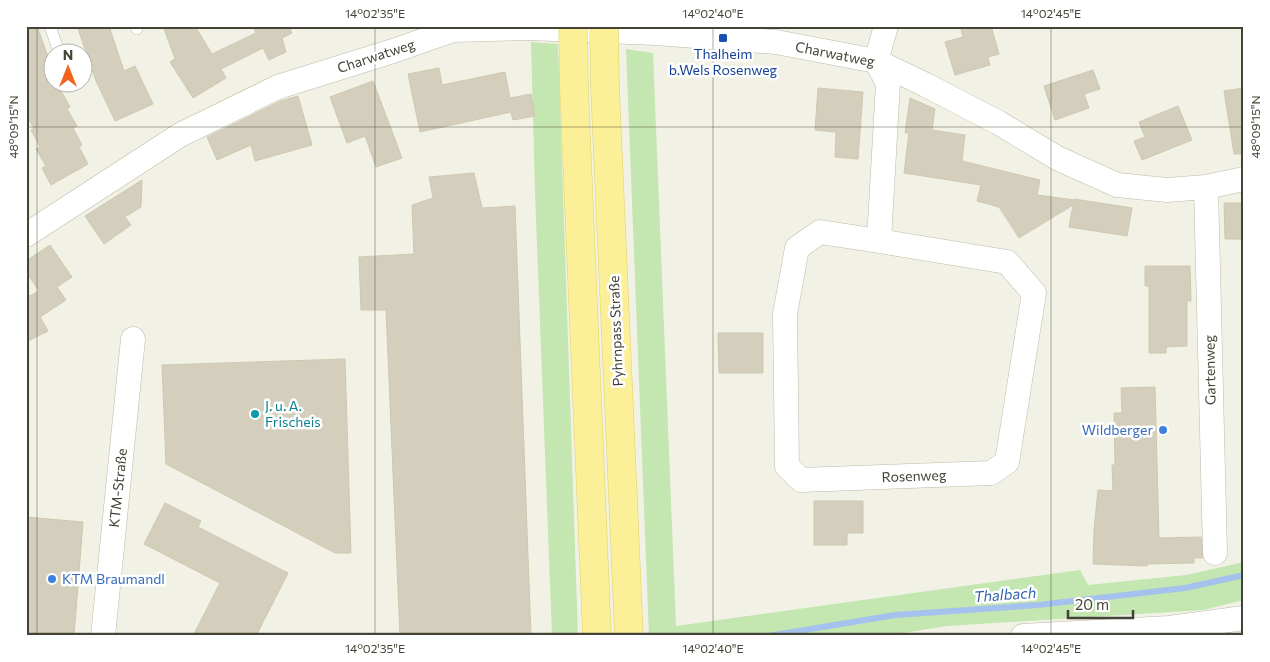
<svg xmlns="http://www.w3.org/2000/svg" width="1270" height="662" font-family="Commissioner,sans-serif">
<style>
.green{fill:#c4e6b0}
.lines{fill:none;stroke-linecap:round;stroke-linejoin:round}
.stream{stroke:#a4c2ed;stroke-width:6}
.building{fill:#d4cfbc;stroke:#cec8af}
.lane-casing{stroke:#bebaa9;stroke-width:12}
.street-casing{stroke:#bebaa9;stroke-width:25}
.primary-casing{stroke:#dfd167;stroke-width:29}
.lane{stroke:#fff;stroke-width:11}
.street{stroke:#fff;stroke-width:24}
.primary{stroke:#fbf097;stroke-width:28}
.primary-bridge-casing{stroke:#dfd167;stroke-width:29;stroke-linecap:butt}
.primary-bridge{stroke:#fbf097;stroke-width:28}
.ticks{fill:none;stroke:#454236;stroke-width:1;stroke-opacity:0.45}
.transit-dot{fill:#1a4fb4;stroke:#fff;stroke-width:2}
.culture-dot{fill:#0f9aa8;stroke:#fff;stroke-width:2}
.shop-dot{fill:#3f7fe0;stroke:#fff;stroke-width:2}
.labels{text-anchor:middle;stroke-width:5;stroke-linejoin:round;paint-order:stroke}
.transit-label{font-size:14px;fill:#164399;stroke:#fff}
.street-label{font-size:14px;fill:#454236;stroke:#fff}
.culture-label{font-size:14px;fill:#0d838f;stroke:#fff;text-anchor:start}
.shop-label{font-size:14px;fill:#366cbe;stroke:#fff;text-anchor:end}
.water-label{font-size:15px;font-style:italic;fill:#3363ad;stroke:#fff}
.neatline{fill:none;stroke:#454236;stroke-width:2}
.ticks-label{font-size:12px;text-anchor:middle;fill:#454236}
</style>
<rect width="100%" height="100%" fill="#f2f1e6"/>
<path class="green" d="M 531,42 L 558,44 L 578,636 L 552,636 L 535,192 Z
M 626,49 L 653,53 L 676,626 L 1080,570 L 1088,585 L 1186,575 L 1244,562 L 1244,600 L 1203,610 L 947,626 L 884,636 L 649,636 Z"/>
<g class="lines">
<path class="stream" d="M 768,636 L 895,615 L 1038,605 L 1185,588 L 1244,575"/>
</g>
<path class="building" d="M 26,26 L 37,26 L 50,62 L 45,64 L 52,76 L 52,82 L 56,82 L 70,107 L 67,109 L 77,126 L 73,128 L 82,145 L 79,147 L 88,164 L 51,185 L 42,168 L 46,166 L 36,149 L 40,147 L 31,130 L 34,128 L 26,116 Z
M 77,26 L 109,26 L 124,71 L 135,66 L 153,104 L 115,121 L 96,81 Z
M 163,26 L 195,26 L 212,54 L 256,33 L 253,26 L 289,26 L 292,33 L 282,38 L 286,52 L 269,60 L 263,48 L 221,69 L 226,78 L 193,98 L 170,62 L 175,59 Z
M 960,26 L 991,26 L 999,54 L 988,57 L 990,65 L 955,75 L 945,42 L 963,37 Z
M 439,68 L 442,85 L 505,72 L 510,98 L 531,94 L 535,116 L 513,120 L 511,112 L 420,132 L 408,74 Z
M 1093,70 L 1100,89 L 1084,94 L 1089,108 L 1055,120 L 1044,86 Z
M 373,81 L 402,158 L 376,167 L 365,136 L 347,143 L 330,97 Z
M 818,88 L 863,92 L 858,159 L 835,157 L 836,132 L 815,130 Z
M 1244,88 L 1244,154 L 1234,154 L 1224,91 Z
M 298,96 L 312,145 L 255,161 L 251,145 L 217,160 L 207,137 L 281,101 Z
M 910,98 L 935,109 L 932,130 L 965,135 L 962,161 L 1040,180 L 1037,195 L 1074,200 L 1074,199 L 1132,208 L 1127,236 L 1069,227 L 1073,205 L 1019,238 L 999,207 L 977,201 L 981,185 L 904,173 L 909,133 L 905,133 Z
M 1178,106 L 1192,140 L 1142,160 L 1134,141 L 1145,137 L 1139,122 Z
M 474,173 L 482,208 L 515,206 L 531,636 L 400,636 L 386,310 L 361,310 L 359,257 L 414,254 L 412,205 L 433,198 L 429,177 Z
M 142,180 L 141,207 L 125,217 L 131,225 L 104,244 L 85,216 Z
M 1224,203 L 1244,203 L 1244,239 L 1225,239 Z
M 50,245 L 72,277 L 57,287 L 66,300 L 40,317 L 48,331 L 26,342 L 26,290 L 30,296 L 39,291 L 26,272 L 26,261 Z
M 1145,266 L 1190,266 L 1191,301 L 1187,301 L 1187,346 L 1166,347 L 1166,353 L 1149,353 L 1149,286 L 1145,286 Z
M 718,333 L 763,333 L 763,373 L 719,373 Z
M 345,359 L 351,553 L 335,553 L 166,464 L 162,365 Z
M 1155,387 L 1159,538 L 1201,537 L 1203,558 L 1194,558 L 1194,563 L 1147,564 L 1147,566 L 1093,564 L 1094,529 L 1098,490 L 1113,491 L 1112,465 L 1115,465 L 1114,413 L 1122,413 L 1121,388 Z
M 814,501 L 863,501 L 863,533 L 847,533 L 847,545 L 814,545 Z
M 165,503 L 201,521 L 198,527 L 288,573 L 256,636 L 193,636 L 220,583 L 144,544 Z
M 26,517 L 83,522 L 74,636 L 26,636 Z"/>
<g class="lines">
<defs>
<path id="lane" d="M 50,26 L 59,52
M 136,26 L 137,29"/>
<path id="street" d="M 1206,187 L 1215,553
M 26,235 L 180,135 L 278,87 L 393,51 L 453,30 L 529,28 L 656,33 L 776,42 L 876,61 L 926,85 L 999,123 L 1057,158 L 1117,185 L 1167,190 L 1206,187 L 1244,179
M 879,241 L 1007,262 L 1034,293 L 1007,462 L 991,473 L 801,480 L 787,466 L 785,314 L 797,248 L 820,232 L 879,241 L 888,83 L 876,61 L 886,26
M 103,636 L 133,339
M 1023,636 L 1169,628 L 1244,618"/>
<path id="primary" d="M 574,87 L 597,636
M 605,87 L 629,636"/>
</defs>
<use href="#lane" class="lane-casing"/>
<use href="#street" class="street-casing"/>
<use href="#primary" class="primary-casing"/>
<use href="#lane" class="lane"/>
<use href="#street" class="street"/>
<use href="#primary" class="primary"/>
<defs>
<path id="primary-bridge" d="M 573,26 L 574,87
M 604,26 L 605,87"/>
</defs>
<use href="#primary-bridge" class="primary-bridge-casing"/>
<use href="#primary-bridge" class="primary-bridge"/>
</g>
<path class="ticks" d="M 37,26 L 37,636M 375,26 L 375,636M 713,26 L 713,636M 1051,26 L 1051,636M 26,127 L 1244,127M 26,633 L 1244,633"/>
<rect class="transit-dot" x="718" y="33" width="10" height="10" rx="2.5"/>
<circle class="culture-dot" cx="255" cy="414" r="5"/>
<g class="shop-dot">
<circle cx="1163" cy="430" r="5"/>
<circle cx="52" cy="579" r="5"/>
</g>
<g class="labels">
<g class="transit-label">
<text x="723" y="59">Thalheim<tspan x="723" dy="16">b.Wels Rosenweg</tspan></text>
</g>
<g class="street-label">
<text transform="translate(835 54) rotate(11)" y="5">Charwatweg</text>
<text transform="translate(376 56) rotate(-18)" y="5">Charwatweg</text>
<text transform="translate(616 331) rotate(-92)" y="5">Pyhrnpass Straße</text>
<text transform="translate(1210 370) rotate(-91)" y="5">Gartenweg</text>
<text transform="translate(914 476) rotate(-2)" y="5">Rosenweg</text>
<text transform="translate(118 488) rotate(-84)" y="5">KTM-Straße</text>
</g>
<g class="culture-label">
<text x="265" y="411">J. u. A.<tspan x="265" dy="16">Frischeis</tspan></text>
</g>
<g class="shop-label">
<text x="1153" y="435">Wildberger</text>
<text x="62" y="584" text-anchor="start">KTM Braumandl</text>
</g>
<g class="water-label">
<text transform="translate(1005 595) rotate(-4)" y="5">Thalbach</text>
</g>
</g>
<rect width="1270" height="662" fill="none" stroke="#ffffff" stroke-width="55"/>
<g transform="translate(68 68)"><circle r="24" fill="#ffffff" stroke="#b5b3af"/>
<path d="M0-4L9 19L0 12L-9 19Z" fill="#f2641d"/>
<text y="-8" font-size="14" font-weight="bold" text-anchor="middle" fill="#454236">N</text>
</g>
<path d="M1068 610v8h65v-8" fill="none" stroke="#454236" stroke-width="2.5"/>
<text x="1075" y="610" font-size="15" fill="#454236" stroke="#ffffff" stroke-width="4" paint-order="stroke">20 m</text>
<rect x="28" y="28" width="1214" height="606" class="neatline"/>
<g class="ticks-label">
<text x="375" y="18">14°02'35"E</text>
<text x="713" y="18">14°02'40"E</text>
<text x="1051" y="18">14°02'45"E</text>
<text transform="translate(14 127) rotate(-90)" y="4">48°09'15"N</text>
<text transform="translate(1256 127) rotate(-90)" y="4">48°09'15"N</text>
<text x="375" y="653">14°02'35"E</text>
<text x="713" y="653">14°02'40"E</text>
<text x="1051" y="653">14°02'45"E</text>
</g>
</svg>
